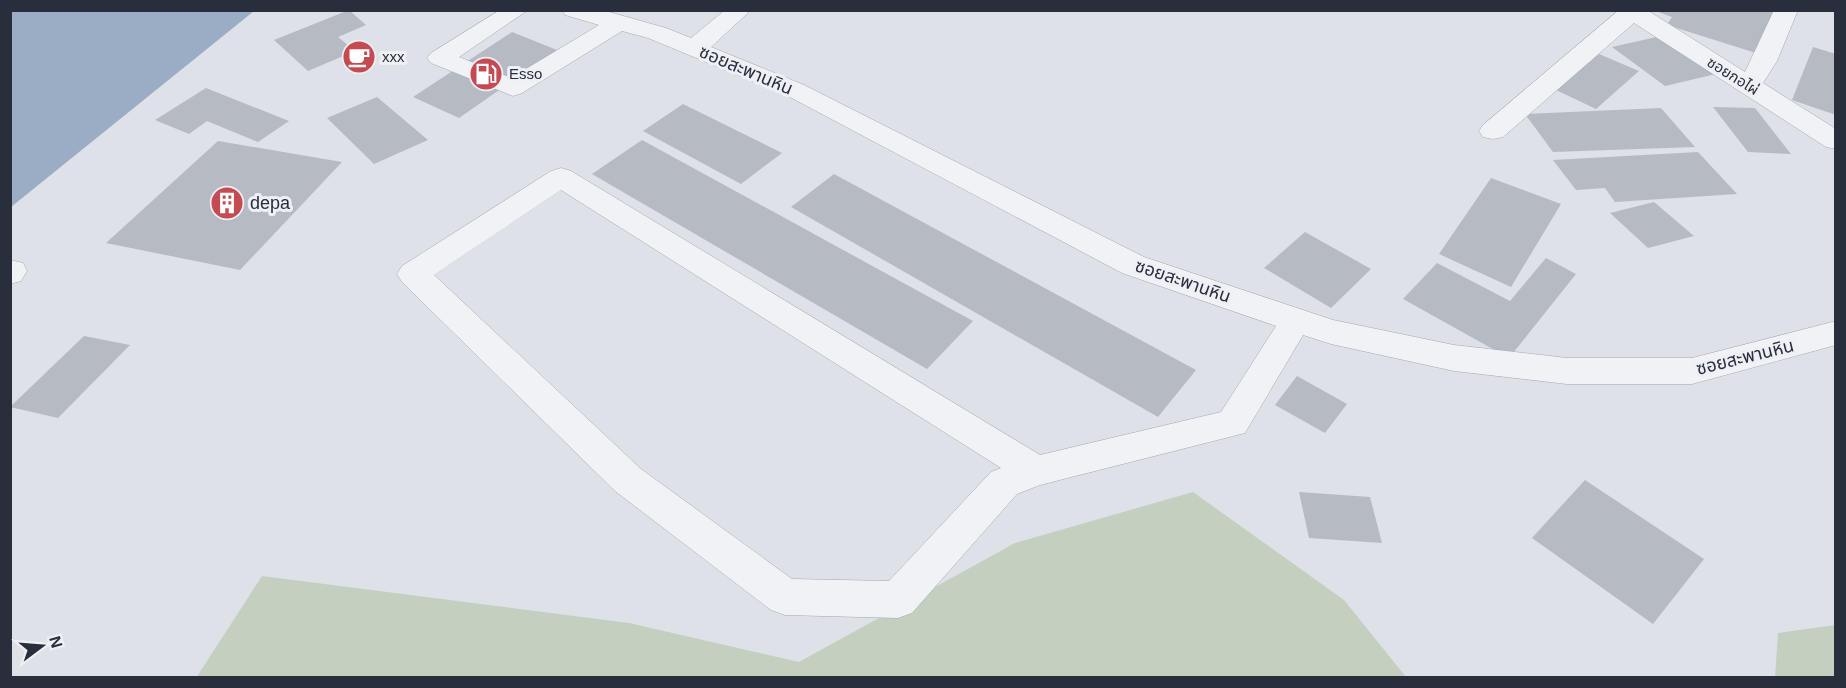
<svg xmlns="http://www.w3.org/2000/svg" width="1846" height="688" font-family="Helvetica,'Noto Sans Thai',sans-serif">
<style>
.green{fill:#c3d0c0}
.water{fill:#9bacc5}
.building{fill:#b6bac3}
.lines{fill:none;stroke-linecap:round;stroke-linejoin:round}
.minor-casing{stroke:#a4a8b1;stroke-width:1}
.minor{fill:#f1f2f6;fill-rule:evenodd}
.labels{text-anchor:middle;stroke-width:6;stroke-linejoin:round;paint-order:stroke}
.far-poi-label{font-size:15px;fill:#292e3d;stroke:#eef0f5;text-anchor:start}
.far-street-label{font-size:15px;fill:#292e3d;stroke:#eef0f5}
.street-label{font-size:18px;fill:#292e3d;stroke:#eef0f5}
.poi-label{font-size:18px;fill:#292e3d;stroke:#eef0f5;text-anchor:start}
</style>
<rect width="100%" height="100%" fill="#dee1e7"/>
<path class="green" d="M 1193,492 L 1344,600 L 1406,677 L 196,678 L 262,576 L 629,623 L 799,662 L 1015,543 Z
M 1835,625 L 1835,677 L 1775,677 L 1778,633 Z"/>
<path class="water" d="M 11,10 L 254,10 L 254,11 L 11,207 Z"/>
<path class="building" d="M 349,10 L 366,25 L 338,37 L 355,51 L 308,71 L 274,40 Z
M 1653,10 L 1775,10 L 1756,53 L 1667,25 L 1672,17 Z
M 512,32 L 557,50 L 459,118 L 413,97 Z
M 1661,36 L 1716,74 L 1665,86 L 1612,47 Z
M 1813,47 L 1836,54 L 1836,115 L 1792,100 Z
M 1599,54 L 1639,71 L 1596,109 L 1556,90 Z
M 206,88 L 289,121 L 258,142 L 207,121 L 189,134 L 155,120 Z
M 377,97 L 428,140 L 374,164 L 327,118 Z
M 683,104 L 782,153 L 741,184 L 643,131 Z
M 1713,107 L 1755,108 L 1791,154 L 1748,152 Z
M 1661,108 L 1695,147 L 1553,152 L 1525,114 Z
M 642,140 L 973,321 L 927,369 L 592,174 Z
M 218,141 L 342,162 L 240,270 L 106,243 Z
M 1698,152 L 1737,194 L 1615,202 L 1605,188 L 1576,190 L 1553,160 Z
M 834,174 L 1196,370 L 1158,417 L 791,207 Z
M 1491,178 L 1561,204 L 1511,287 L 1439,254 Z
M 1654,202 L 1694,236 L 1648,248 L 1610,213 Z
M 1305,232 L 1371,269 L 1331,308 L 1264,268 Z
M 1546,258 L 1576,274 L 1509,358 L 1403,299 L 1437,263 L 1510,301 Z
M 84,336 L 130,345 L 58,418 L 10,407 Z
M 1297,376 L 1347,404 L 1325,433 L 1275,405 Z
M 1585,480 L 1704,559 L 1653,624 L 1532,538 Z
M 1299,492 L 1370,497 L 1382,543 L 1309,538 Z"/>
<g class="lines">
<defs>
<path id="minor" d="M 500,10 L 528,10 L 459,57 L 511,78 L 599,25 L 565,15 L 562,10 L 602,10 L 666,28 L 691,38 L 725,10 L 751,10 L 711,47 L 804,85 L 1144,257 L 1333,320 L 1454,345 L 1567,358 L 1692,358 L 1836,321 L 1836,345 L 1692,384 L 1567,384 L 1454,371 L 1331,344 L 1303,335 L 1245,433 L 1040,485 L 1017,494 L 912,613 L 898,618 L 785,615 L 771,610 L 615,491 L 402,282 L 397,274 L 402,266 L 551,171 L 561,168 L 571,171 L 1040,455 L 1221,412 L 1276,326 L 1122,273 L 786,95 L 648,38 L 622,31 L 522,93 L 513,96 L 431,63 L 427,58 L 431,53 ZM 561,190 L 1001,468 L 991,472 L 889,581 L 792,579 L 641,469 L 434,275 Z
M 1619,10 L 1647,10 L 1745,72 L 1774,10 L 1798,10 L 1777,61 L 1763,83 L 1836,129 L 1836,149 L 1826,147 L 1634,23 L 1503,137 L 1493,139 L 1483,137 L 1479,131 L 1483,125 Z
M 10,260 L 23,263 L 27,271 L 21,281 L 10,284 Z"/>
</defs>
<use href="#minor" class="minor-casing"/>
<use href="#minor" class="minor"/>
</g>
<defs>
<symbol id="cafe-disc" viewBox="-11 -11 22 22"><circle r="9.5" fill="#c54b52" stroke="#eef0f5"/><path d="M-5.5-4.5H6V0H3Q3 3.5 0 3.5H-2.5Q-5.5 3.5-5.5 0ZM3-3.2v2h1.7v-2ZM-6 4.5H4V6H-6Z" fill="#fff"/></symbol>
<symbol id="fuel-disc" viewBox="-11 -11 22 22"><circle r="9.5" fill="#c54b52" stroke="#eef0f5"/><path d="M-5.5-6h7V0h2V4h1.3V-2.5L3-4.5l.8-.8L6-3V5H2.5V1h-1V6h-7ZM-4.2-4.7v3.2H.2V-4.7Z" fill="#fff"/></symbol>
<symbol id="building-disc" viewBox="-11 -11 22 22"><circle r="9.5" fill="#c54b52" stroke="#eef0f5"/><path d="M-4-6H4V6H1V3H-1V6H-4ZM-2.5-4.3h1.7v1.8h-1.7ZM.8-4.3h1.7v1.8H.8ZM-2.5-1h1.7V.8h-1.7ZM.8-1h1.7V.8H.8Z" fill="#fff"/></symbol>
</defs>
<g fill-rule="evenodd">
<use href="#cafe-disc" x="340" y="38" width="38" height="38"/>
<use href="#fuel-disc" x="467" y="55" width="38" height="38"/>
<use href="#building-disc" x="208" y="184" width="38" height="38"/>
</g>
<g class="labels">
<g class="far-poi-label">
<text x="382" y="62">xxx</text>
<text x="509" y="79">Esso</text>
</g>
<g class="far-street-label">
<text transform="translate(1733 76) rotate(32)" y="5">ซอยกอไผ่</text>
</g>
<g class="street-label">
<text transform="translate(746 70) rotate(23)" y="6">ซอยสะพานหิน</text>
<text transform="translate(1183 281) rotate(19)" y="6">ซอยสะพานหิน</text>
<text transform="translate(1745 357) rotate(-14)" y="6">ซอยสะพานหิน</text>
</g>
<g class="poi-label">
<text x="250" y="209">depa</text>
</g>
</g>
<rect width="1846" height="688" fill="none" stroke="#292e3d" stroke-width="24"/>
<g transform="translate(42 646) rotate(74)" stroke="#eef0f5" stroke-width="4.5" paint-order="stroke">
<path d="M0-4.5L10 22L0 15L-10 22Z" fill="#292e3d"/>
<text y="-9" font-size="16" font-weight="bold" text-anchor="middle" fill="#292e3d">N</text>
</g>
</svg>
